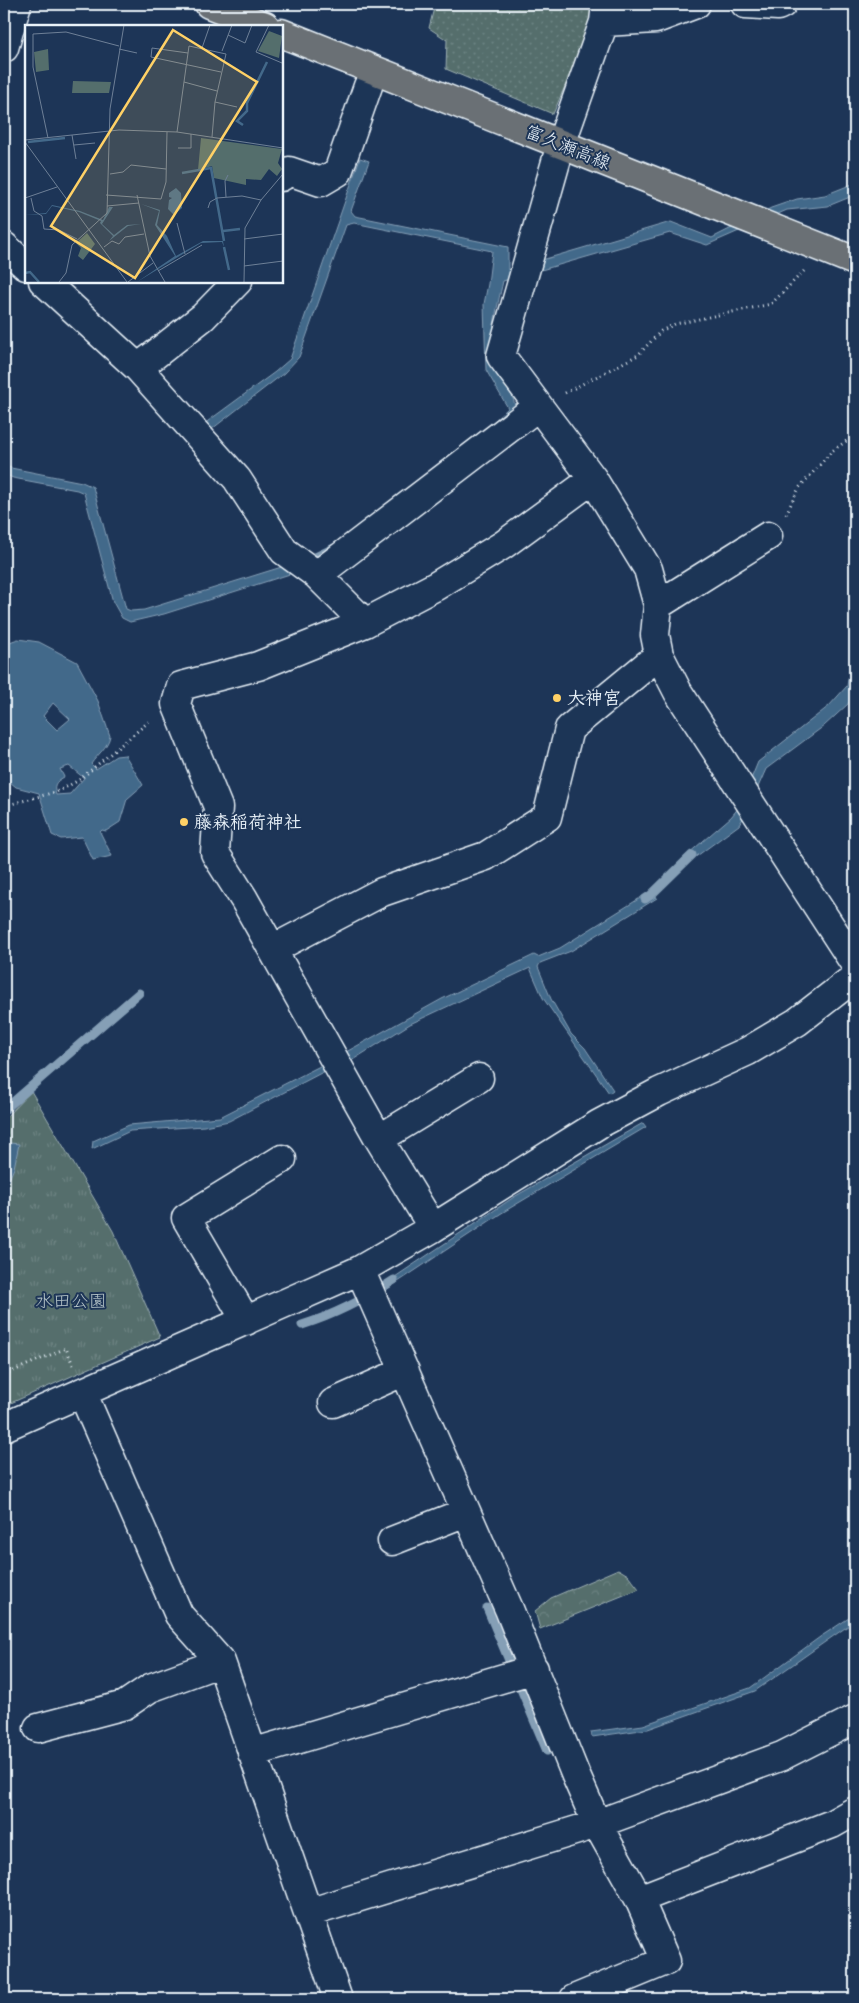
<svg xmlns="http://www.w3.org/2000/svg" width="859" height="2003" font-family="'Shantell Sans','Klee One',sans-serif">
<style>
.grass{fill:url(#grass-dots);stroke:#9eb0b2}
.forest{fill:url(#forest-crowns);stroke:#9eb0b2}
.park{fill:url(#park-tufts);stroke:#9eb0b2}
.water{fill:#43698a;stroke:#859fb6;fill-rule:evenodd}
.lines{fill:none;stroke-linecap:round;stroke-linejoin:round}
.stream{stroke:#859fb6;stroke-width:9}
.minor-casing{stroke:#e8f1f8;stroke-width:31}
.major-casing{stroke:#e8f1f8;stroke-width:31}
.path{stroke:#e8f1f8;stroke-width:3;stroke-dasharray:1 4;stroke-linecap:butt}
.minor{stroke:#1d3557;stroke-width:28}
.major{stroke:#6a7074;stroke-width:28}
.poi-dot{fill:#ffd166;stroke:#1d3557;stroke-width:2}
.labels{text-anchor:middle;stroke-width:4;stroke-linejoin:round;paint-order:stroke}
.street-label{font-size:18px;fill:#e8f1f8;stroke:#1d3557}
.poi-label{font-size:18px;font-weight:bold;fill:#e8f1f8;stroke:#1d3557;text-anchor:start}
.park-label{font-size:18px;fill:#b4c3c7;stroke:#1d3557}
.inset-river{fill:none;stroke:#43698a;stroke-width:2.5}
.inset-road{fill:none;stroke:#6e8097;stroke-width:1}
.view{fill:#ffd166;fill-opacity:0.15;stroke:#ffd166;stroke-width:2.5}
.inset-edge{fill:none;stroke:#e8f1f8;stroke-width:2.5}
</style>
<defs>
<pattern id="grass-dots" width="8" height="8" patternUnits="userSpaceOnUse" patternTransform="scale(1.25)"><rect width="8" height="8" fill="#546e6c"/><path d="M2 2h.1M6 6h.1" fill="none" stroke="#6d8382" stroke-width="1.8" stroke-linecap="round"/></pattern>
<pattern id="forest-crowns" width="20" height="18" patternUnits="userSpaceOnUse" patternTransform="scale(1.25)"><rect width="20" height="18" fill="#546e6c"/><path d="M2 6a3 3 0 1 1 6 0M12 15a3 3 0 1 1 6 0" fill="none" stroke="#6d8382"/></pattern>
<pattern id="park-tufts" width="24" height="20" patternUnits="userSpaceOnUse" patternTransform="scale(1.25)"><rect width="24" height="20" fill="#546e6c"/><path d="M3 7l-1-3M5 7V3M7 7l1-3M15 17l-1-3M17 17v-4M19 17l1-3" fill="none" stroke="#6d8382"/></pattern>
</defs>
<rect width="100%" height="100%" fill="#1d3557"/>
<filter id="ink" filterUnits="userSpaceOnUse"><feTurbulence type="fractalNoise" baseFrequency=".02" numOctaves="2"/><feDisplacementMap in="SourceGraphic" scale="10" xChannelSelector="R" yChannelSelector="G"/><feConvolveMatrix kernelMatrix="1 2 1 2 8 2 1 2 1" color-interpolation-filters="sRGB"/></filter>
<g filter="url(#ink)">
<path class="grass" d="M 435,4 L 592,4 L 587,35 L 553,114 L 446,69 L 447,40 L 429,28 Z"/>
<path class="forest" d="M 618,1569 L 628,1575 L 639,1589 L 540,1629 L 535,1611 L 551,1598 Z"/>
<path class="park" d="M 31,1091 L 113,1231 L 160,1337 L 4,1406 L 4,1119 Z"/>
<path class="water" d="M 360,158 L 369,161 L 351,211 L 355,216 L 508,247 L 508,270 L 671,222 L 712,238 L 771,208 L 797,199 L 825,195 L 855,183 L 855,195 L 828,206 L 787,210 L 707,245 L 670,233 L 503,281 C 497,309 487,342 497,371 C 503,386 517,395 515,413 L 338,552 L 334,545 L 486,429 L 508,408 L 486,370 L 484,304 L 488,284 L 492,251 L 354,223 L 346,225 L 299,357 L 284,373 L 212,429 L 204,424 L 275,372 L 290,359 Z
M 4,465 L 11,468 L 82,482 L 93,487 L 126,609 L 131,611 L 144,610 L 288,565 L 293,573 L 164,614 L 130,622 L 122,618 L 113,602 L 84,493 L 77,490 L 13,478 L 4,474 Z
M 855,634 L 855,693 L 848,704 L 824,726 L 766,769 L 747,812 L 739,825 L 686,864 L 681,860 L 731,817 L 740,806 L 758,762 L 829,706 L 847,686 Z
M 18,639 L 39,642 L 77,662 L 98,701 L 110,736 C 108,747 97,755 91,764 L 96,769 L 116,756 L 125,755 L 143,785 L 127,799 L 120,822 L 106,831 L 102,830 L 100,832 L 112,856 L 93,860 L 82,837 L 61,839 L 52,835 L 39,793 L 16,787 L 4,777 L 4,644 ZM 53,703 L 70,719 L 57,730 L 43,716 ZM 69,766 L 84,778 L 70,794 L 56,795 C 53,785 55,782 64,777 L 60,769 Z
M 653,890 L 657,898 L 571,951 L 540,963 L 538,967 L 551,999 L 571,1034 L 585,1048 L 613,1090 L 609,1093 L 543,998 L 530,968 L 410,1024 L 351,1061 L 346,1052 L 442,999 L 534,955 L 538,957 L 560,948 Z
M 322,1065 L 325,1071 L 229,1121 L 204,1126 L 130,1131 L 92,1149 L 93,1141 L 129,1125 L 220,1117 Z
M 643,1123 L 646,1127 L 500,1214 L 386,1290 L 383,1285 L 514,1197 Z
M 10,1143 L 19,1144 L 14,1168 L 4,1191 L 4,1170 L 9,1160 Z
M 855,1614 L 855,1621 L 755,1691 L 648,1729 L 592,1737 L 591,1732 L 643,1725 L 750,1688 L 820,1637 Z"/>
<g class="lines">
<path class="stream" d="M 305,562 L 334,548
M 645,899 L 651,895 L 692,855
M 4,1110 L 139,993
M 302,1325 C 334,1315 365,1299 394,1280
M 487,1608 L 547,1751"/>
<defs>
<path id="minor" d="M 606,4 L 604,22 L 561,144 L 501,356 L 593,479 L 648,569 L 658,605 L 655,635 L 659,655 L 678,692 L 855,964
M 745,4 L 778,6 L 782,4
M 604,22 L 656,19 L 696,4
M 4,48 L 17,4
M 281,177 L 289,171 L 321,182 L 338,172 L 368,86
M 4,246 L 26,266
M 43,281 L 138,368 L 237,479 L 284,551 L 317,575 L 365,623
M 138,368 L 203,317 L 238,281
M 317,575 L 537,407
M 658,605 L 768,536
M 273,949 L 382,892 L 486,856 L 547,817 L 569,729 L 659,655
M 379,1139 L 479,1078
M 433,1228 L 379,1139 L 244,899 L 215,853 L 218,807 L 176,704 L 181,686 L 258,666 L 365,623 L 436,586 L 503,545 L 593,479
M 360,1270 L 509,1609 L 576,1776 L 597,1824 L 639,1899 L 666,1961 L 574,1999
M 246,1321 L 186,1218 L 282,1159
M 82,1392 L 179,1615 L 221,1662 L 338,1999
M 333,1403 L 405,1371
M 4,1427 L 360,1270 L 433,1228 L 599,1124 L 659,1092 L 748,1051 L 797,1022 L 855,977
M 392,1541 L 466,1512
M 38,1728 L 125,1705 L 150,1688 L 221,1662
M 252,1753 L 534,1669
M 639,1899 L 832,1824 L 855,1811
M 308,1913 L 597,1824 L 782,1756 L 855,1719"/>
<path id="major" d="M 209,4 L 265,26
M 281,33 L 855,261"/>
</defs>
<use href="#minor" class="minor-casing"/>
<use href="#major" class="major-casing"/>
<path class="path" d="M 565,393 L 638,355 L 661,331 L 675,324 L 771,304 L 804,271
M 786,514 L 799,488 L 832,451 L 855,435
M 4,806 L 59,791 L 79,780 L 152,719
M 4,1375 L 66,1348 L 73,1365"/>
<use href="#minor" class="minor"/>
<use href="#major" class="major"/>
</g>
</g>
<g class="poi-dot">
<circle cx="557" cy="698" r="5"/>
<circle cx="184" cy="822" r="5"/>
</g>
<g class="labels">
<g class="street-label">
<text transform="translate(568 147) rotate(22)" y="6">富久瀬高線</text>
</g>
<g class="poi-label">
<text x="567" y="704">大神宮</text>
<text x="194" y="828">藤森稲荷神社</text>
</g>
<g class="park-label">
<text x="71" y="1307">水田公園</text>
</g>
</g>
<g transform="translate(25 25)">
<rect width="258" height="258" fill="#1d3557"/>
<path d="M 23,24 L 24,45 L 11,47 L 9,27 ZM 48,56 L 86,57 L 84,68 L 47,68 ZM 62,208 L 70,219 L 58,235 L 53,231 L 56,223 L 51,218 Z" fill="#546e6c"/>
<path d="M 244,6 L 257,11 L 254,33 L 233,26 ZM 176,113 L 257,124 L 253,138 L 257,144 L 252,151 L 244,144 L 236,155 L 221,154 L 221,160 L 189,153 L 187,141 L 173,145 Z" fill="#546e6c"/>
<path d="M 151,163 L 156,168 L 157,183 L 149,190 L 143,184 L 144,175 L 147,173 L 144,172 L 144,168 ZM 116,179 L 135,185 L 132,200 L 142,211 L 151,231 L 178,216 L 198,216 L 199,222 L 197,217 L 176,218 L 112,257 L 150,231 L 130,200 L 134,186 ZM 27,180 L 55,186 L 78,195 L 84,182 L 88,182 L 77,199 L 89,210 L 102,200 L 116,199 L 103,201 L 84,216 L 88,211 L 75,198 L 76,196 L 54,187 L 27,181 L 21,189 L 0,190 L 21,188 Z" fill="#43698a"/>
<path class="inset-river" d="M 218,100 L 212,96 L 222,86 L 222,78 L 242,37M 3,117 L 40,113M 157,148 L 186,143 L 199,216M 198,206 L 215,204M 199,222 L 204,245M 0,248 L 5,247 L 14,257"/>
<path class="inset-road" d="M 244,0 L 231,27 L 257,38M 203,10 L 220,18 L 227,0M 177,23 L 185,0M 94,24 L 112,28M 197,26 L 207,0M 163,28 L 127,23 L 126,32 L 196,47M 159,57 L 192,66M 190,77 L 212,82M 152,107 L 164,21 L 201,29 L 190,77 L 187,112M 47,110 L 51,134M 23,113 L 8,42 L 8,9 L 41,7 L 94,21M 0,115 L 94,105 L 152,107 L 258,123M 0,117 L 102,257M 49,120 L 70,118M 153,123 L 166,123 L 166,109M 85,149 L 98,147 L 106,140 L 141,144M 81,170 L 136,174 L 141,157 L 142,107M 112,170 L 125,231 L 140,257M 201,172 L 200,156 L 203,150M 0,173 L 32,162M 6,173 L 9,186 L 17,191 L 19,204 L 34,205 L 52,214M 82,181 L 114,178M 183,183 L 185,177 L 192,173 L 217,171 L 236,175M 152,198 L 160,229M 219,214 L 258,209M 79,222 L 87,216 L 94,219 L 100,212 L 119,209M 219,241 L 258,236M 133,246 L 177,220M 34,257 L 41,248 L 47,220 L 82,188 L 85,84 L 99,0M 103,257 L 128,238M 219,257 L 220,203 L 236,175 L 258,149"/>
<path class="view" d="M 148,5 L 232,57 L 110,253 L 26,201 Z"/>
<rect width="258" height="258" class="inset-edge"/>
</g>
<rect width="859" height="2003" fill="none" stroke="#1d3557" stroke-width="20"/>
<rect x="10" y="10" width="839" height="1983" fill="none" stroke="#e8f1f8" stroke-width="2" filter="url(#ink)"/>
</svg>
